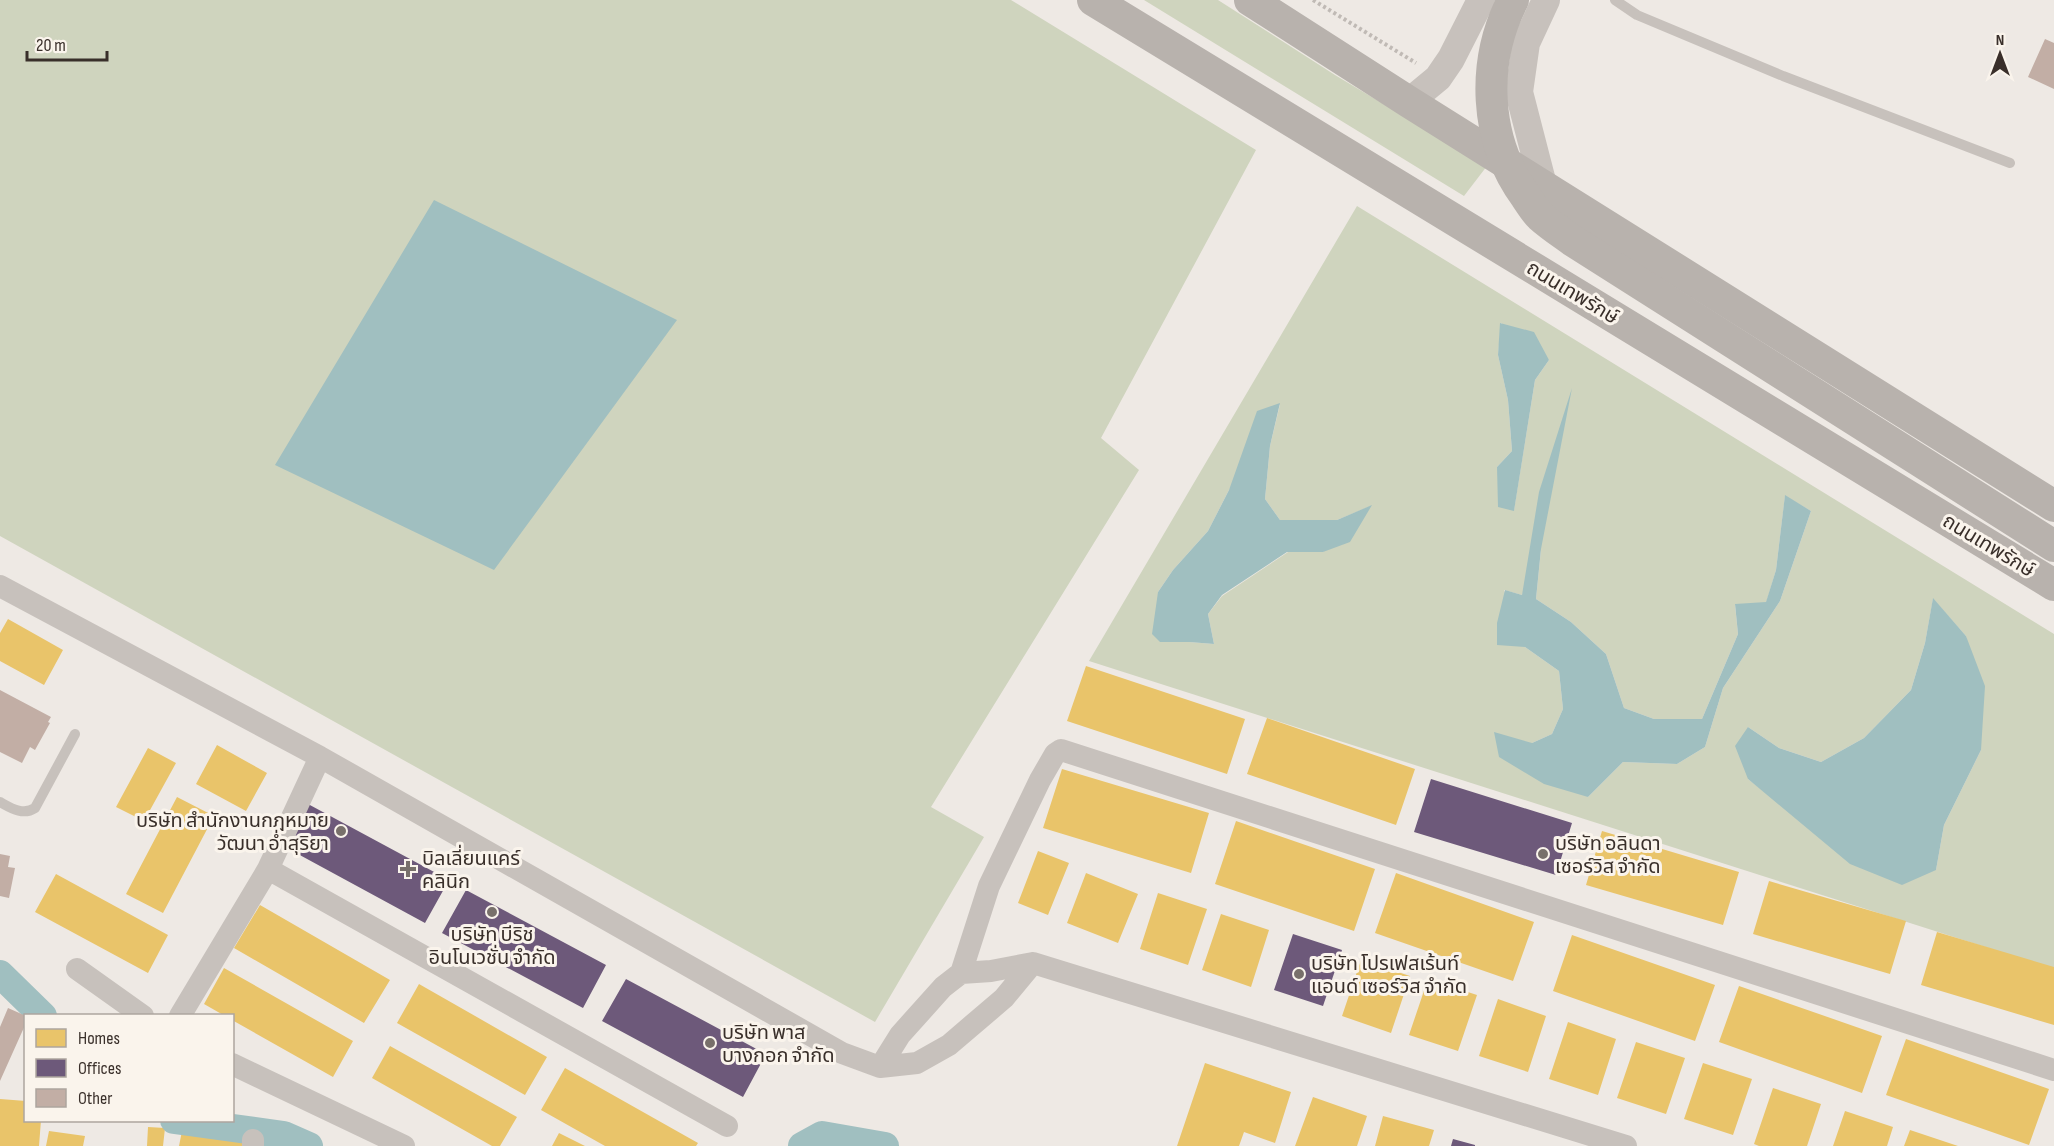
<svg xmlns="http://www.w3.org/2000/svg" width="2054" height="1146" font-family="'Sofia Sans Condensed','Noto Sans Thai',sans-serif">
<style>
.green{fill:#cfd4be;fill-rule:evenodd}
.water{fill:#a0bfc0}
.homes{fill:#e9c46a}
.offices{fill:#6d597a}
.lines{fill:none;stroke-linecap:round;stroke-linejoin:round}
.canal{stroke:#a0bfc0;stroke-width:28}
.building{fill:#c2aea5}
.path{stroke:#c0bab5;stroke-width:4;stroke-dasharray:3 3;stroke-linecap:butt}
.service{stroke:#c7c1bc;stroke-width:10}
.minor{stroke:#c7c1bc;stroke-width:22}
.tertiary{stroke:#c7c1bc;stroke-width:28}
.secondary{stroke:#b8b2ad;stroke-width:32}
.secondary-bridge{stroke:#b8b2ad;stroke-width:32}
.poi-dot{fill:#78706b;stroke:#faf4ec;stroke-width:2}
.labels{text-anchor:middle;stroke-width:6;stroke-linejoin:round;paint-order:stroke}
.street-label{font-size:20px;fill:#392f2a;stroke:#faf4ec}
.poi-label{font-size:20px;fill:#392f2a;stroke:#faf4ec;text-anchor:start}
</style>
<rect width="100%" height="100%" fill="#eee9e4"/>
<path class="green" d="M 0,0 L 1011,0 L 1256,150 L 1101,438 L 1139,470 L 931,807 L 984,837 L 875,1022 L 0,536 Z
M 1144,0 L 1218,0 L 1335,75 L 1487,166 L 1464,196 Z
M 1357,206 L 2054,634 L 2054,969 L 1089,661 ZM 1501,323 L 1549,360 L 1535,380 L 1514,510 L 1497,467 L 1512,451 L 1508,400 L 1498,355 ZM 1280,404 L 1270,446 L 1265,499 L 1280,520 L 1337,520 L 1371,506 L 1323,552 L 1288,552 L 1222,596 L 1208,614 L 1214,644 L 1189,642 L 1158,592 L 1173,570 L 1208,531 L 1229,490 ZM 1785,496 L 1811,511 L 1780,601 L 1723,688 L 1705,747 L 1677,764 L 1623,762 L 1588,797 L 1532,743 L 1552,734 L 1563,709 L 1559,671 L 1525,647 L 1504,590 L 1522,595 L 1541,549 L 1536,599 L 1571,622 L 1606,654 L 1624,708 L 1654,719 L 1702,719 L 1738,634 L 1735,605 L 1766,603 L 1776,570 ZM 1933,599 L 1966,636 L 1981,750 L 1944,825 L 1936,870 L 1789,811 L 1748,779 L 1748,727 L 1779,748 L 1821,762 L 1864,738 L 1911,690 L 1925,643 Z"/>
<path class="water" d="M 434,200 L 677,320 L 494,570 L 275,465 Z
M 1500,323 L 1534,332 L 1549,360 L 1535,380 L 1514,511 L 1498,507 L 1497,467 L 1512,451 L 1508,400 L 1498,355 Z
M 1572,388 L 1541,549 L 1536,599 L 1571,622 L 1606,654 L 1624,708 L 1654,719 L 1702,719 L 1738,634 L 1735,604 L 1766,602 L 1776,570 L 1785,495 L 1811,511 L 1780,601 L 1723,688 L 1705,747 L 1677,764 L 1623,762 L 1588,797 L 1544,784 L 1499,757 L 1494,732 L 1532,743 L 1552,734 L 1563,709 L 1559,671 L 1525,647 L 1497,645 L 1497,623 L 1505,590 L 1522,595 L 1539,492 Z
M 1280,403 L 1270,446 L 1265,499 L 1280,520 L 1337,520 L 1372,505 L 1350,542 L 1323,552 L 1287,552 L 1222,595 L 1208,614 L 1214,644 L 1189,642 L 1160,642 L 1152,634 L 1158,592 L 1173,570 L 1208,531 L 1229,490 L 1257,411 Z
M 1933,598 L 1966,636 L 1985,686 L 1981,750 L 1944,825 L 1936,870 L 1902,885 L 1850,864 L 1748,779 L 1735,746 L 1748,727 L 1779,748 L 1821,762 L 1864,738 L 1911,690 L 1925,643 Z"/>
<path class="homes" d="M 8,619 L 63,650 L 44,685 L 0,661 L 0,633 Z
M 1086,666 L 1245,719 L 1227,774 L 1067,721 Z
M 1267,718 L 1415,769 L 1396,825 L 1247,774 Z
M 217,745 L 267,773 L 246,811 L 196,784 Z
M 148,748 L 176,763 L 144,821 L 116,807 Z
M 1062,769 L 1209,813 L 1191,873 L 1043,828 Z
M 177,797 L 214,816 L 163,913 L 126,894 Z
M 1236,821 L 1375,869 L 1354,931 L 1215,884 Z
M 1602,831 L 1739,872 L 1723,925 L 1586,885 Z
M 1038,851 L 1069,863 L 1048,915 L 1018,903 Z
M 1086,873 L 1138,894 L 1118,943 L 1067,923 Z
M 1396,873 L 1534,922 L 1513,981 L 1375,933 Z
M 56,874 L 168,935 L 148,973 L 35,912 Z
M 1769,881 L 1906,921 L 1890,974 L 1753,934 Z
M 1158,893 L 1207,909 L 1188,965 L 1140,949 Z
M 260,905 L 390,980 L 364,1023 L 234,948 Z
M 1221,914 L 1269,930 L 1251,987 L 1202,970 Z
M 1937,932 L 2054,967 L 2054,1025 L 1921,985 Z
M 1572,935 L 1715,985 L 1695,1041 L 1553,991 Z
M 1361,960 L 1410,976 L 1391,1033 L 1342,1016 Z
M 224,968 L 353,1041 L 333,1077 L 232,1020 L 232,1016 L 225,1016 L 204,1004 Z
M 1428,979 L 1477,995 L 1458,1051 L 1409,1035 Z
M 419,984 L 547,1057 L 525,1095 L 397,1023 Z
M 1739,986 L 1882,1036 L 1862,1093 L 1719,1042 Z
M 1498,999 L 1546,1016 L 1528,1072 L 1479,1056 Z
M 1568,1022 L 1616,1039 L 1598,1095 L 1549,1079 Z
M 1906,1039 L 2049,1089 L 2029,1145 L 1886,1095 Z
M 1636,1042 L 1685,1058 L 1666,1114 L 1617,1098 Z
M 390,1046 L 517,1117 L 500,1146 L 492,1146 L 372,1078 Z
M 1205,1063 L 1291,1092 L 1275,1143 L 1244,1132 L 1239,1146 L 1177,1146 Z
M 1703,1063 L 1752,1079 L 1733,1135 L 1684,1119 Z
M 565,1068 L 698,1143 L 696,1146 L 605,1146 L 541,1110 Z
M 1773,1088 L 1821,1104 L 1807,1146 L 1759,1146 L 1754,1144 Z
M 1313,1097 L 1367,1116 L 1357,1146 L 1295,1146 Z
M 0,1099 L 26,1101 L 26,1120 L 41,1120 L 39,1146 L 0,1146 Z
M 1845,1111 L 1893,1127 L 1887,1146 L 1833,1146 Z
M 1383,1116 L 1434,1130 L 1429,1146 L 1375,1146 Z
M 148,1127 L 165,1128 L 163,1146 L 147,1146 Z
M 1910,1130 L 1958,1146 L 1904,1146 Z
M 49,1131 L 85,1136 L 83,1146 L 46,1146 Z
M 182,1131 L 246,1143 L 245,1146 L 179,1146 Z
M 559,1133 L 585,1146 L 552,1146 Z"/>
<path class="offices" d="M 1431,779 L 1572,823 L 1556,875 L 1414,832 Z
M 308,804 L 449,880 L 425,923 L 285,847 Z
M 466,890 L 606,965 L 583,1008 L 442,933 Z
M 1293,934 L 1342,950 L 1323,1006 L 1274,990 Z
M 626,979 L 766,1054 L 743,1097 L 602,1021 Z
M 1453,1139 L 1475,1145 L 1475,1146 L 1451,1146 Z"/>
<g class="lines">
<path class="canal" d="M 0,974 L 43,1016
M 174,1120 L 284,1135 L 309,1146
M 802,1146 L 822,1135 L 885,1146"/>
</g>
<path class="building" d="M 2045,39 L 2054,43 L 2054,89 L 2028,77 Z
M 0,690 L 51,717 L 48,722 L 50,723 L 35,750 L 30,747 L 22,763 L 0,752 Z
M 0,854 L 10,856 L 8,867 L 15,868 L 9,898 L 0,896 Z
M 8,1008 L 26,1016 L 26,1023 L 0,1081 L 0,1027 Z"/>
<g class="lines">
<path class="path" d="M 1313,0 L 1416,63"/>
<path class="service" d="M 1615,0 L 1637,15 L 1783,76 L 2010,163
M 0,802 C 11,808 23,816 35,808 L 75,734"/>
<path class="minor" d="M 0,586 L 320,757 L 842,1053 L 880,1067 L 917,1063 L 949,1045 L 1004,998 L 1033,963
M 268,869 L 727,1126
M 77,969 L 143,1016
M 961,973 L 989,886 L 1040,780 L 1055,754 L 1061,750 L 2054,1070
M 180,1016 L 268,869 L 320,757
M 232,1064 L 404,1146
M 880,1067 L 900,1035 L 943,987 L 961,973 L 991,971 L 1033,963 L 1626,1146
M 253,1146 L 253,1140"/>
<path class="tertiary" d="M 1409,102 L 1438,78 L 1451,59 L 1481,0
M 1543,185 L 1519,92 L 1526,43 L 1546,0"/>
<path class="secondary" d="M 1093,0 L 2054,585
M 1250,0 L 1409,102 L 2054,506"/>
<path class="secondary-bridge" d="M 1513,0 C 1481,62 1484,140 1526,197 C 1530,203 1535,211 1540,216 C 1550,225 1562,233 1573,241 L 2054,546"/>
</g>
<g class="poi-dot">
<circle cx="341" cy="831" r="6"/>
<circle cx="1543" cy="854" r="6"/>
<path d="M405 860h6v6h6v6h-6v6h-6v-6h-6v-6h6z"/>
<circle cx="492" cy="912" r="6"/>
<circle cx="1299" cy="974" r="6"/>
<circle cx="710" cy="1043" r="6"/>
</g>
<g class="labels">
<g class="street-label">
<text transform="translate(1573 292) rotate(31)" y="7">ถนนเทพรักษ์</text>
<text transform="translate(1989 545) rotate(31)" y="7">ถนนเทพรักษ์</text>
</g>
<g class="poi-label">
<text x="329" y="827" text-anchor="end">บริษัท สำนักงานกฎหมาย<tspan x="329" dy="23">วัฒนา อ่ำสุริยา</tspan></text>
<text x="1555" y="850">บริษัท อลินดา<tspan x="1555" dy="23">เซอร์วิส จำกัด</tspan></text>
<text x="422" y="865">บิลเลี่ยนแคร์<tspan x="422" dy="23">คลินิก</tspan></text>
<text x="492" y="941" text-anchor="middle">บริษัท บีริช<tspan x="492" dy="23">อินโนเวชั่น จำกัด</tspan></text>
<text x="1311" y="970">บริษัท โปรเฟสเร้นท์<tspan x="1311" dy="23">แอนด์ เซอร์วิส จำกัด</tspan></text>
<text x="722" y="1039">บริษัท พาส<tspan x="722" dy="23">บางกอก จำกัด</tspan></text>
</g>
</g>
<rect x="24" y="1014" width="210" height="108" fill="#faf4ec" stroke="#ada59e" stroke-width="1.5"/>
<rect x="36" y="1029" width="30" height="18" fill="#e9c46a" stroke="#ada59e" stroke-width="1.5"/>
<text x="78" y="1044" font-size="18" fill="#392f2a">Homes</text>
<rect x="36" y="1059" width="30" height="18" fill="#6d597a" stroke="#ada59e" stroke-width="1.5"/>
<text x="78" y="1074" font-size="18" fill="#392f2a">Offices</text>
<rect x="36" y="1089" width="30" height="18" fill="#c2aea5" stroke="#ada59e" stroke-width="1.5"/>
<text x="78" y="1104" font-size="18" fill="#392f2a">Other</text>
<g transform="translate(2000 54)" stroke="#faf4ec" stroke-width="4.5" paint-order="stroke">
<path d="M0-4.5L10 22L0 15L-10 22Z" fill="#392f2a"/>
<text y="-9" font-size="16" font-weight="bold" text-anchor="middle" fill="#392f2a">N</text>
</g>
<path d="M27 51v9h80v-9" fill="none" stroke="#392f2a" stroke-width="3"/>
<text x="36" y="51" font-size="18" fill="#392f2a" stroke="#faf4ec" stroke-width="4.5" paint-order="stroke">20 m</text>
</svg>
